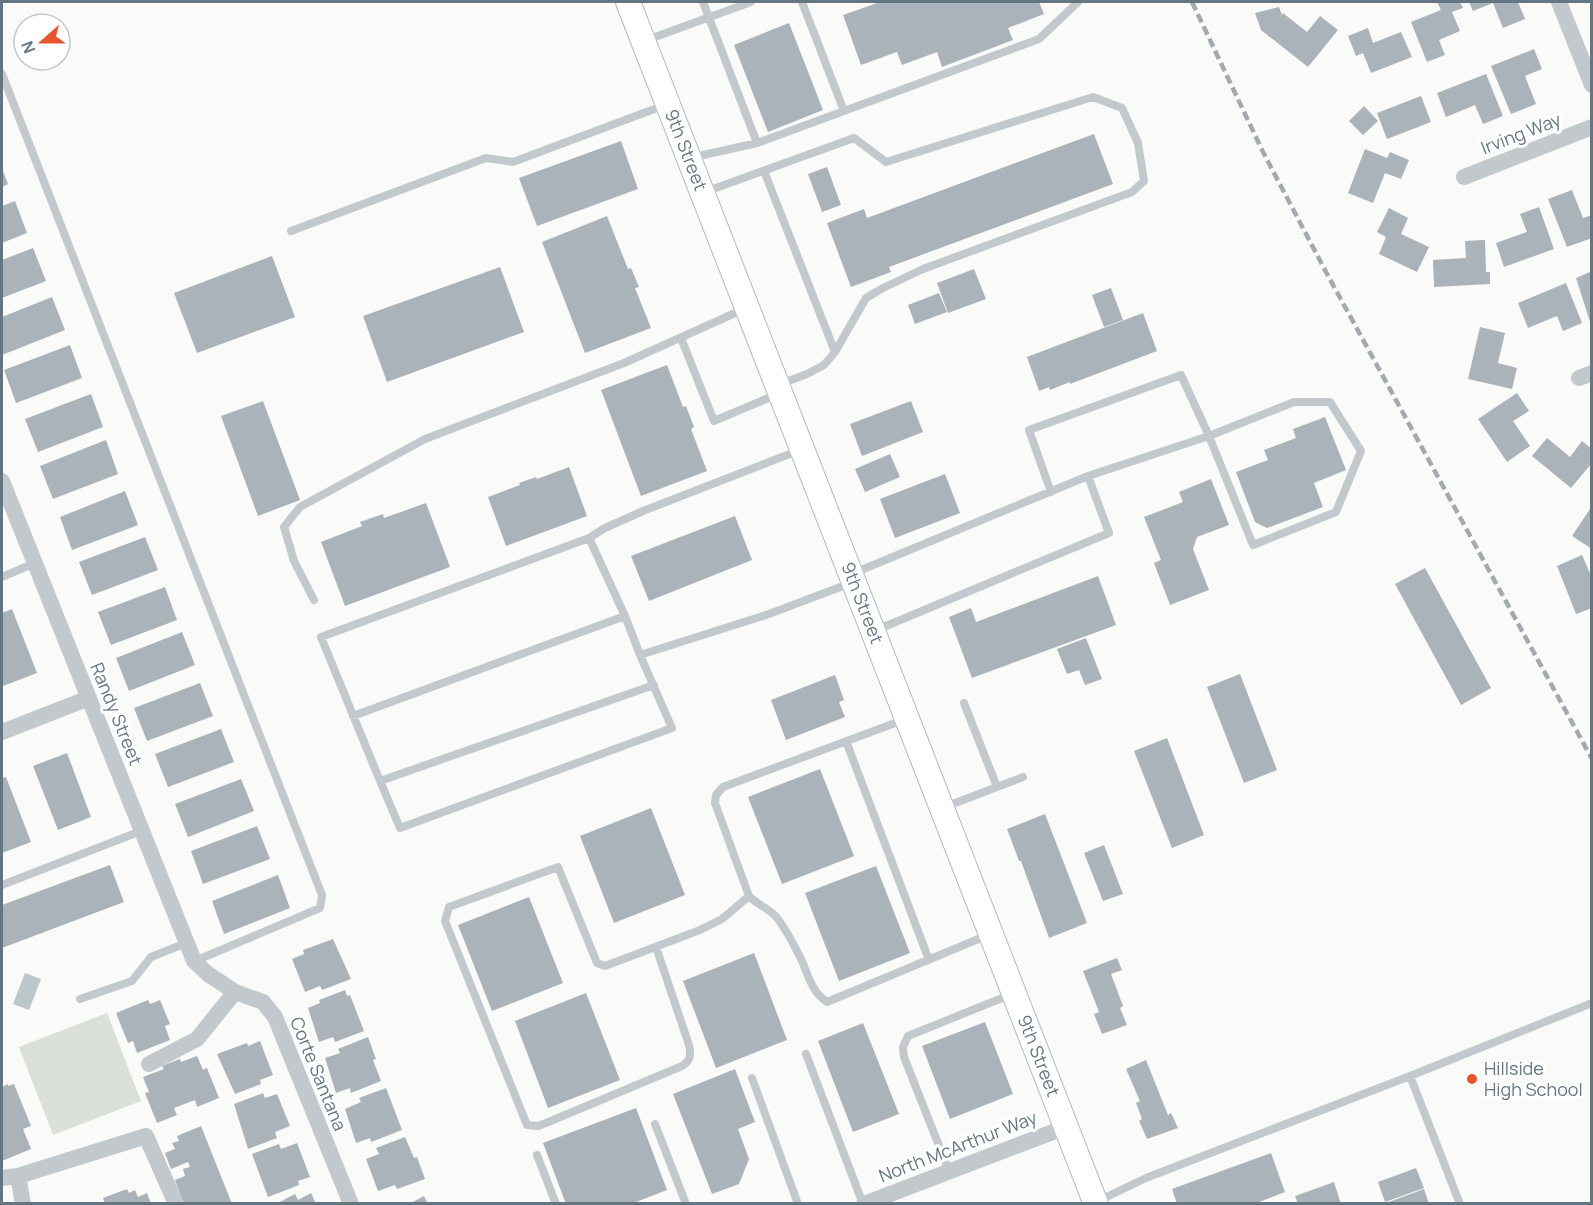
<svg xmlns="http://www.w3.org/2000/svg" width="1593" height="1205" font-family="Manrope,sans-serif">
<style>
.green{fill:#dadfd7}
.water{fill:#bbc7cb}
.building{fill:#aab3b9}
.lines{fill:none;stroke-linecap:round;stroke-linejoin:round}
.secondary-casing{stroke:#b3babf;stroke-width:26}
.lane{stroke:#c3c8cc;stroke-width:8}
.street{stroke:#c3c8cc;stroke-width:16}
.secondary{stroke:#fff;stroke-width:24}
.rail{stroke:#a2aab0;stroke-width:4.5;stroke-dasharray:9 4.5;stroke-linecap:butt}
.poi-dot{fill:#e4572e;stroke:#fff;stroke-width:2}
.labels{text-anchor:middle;stroke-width:6;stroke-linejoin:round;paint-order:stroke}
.street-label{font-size:18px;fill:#657683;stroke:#fff}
.poi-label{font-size:18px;fill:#657683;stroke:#fff;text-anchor:start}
</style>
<rect width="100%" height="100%" fill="#fafaf8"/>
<path class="green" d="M 107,1013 L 141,1101 L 53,1135 L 19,1047 Z"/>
<path class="water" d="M 25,973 L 41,979 L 29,1010 L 13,1004 Z"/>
<path class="building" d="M 880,2 L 1039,2 L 1044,14 L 1008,28 L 1013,40 L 942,67 L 937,52 L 902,65 L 897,52 L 861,65 L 843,15 Z
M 1437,2 L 1460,2 L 1463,8 L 1452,12 L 1460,31 L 1439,40 L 1445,55 L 1427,62 L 1411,22 L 1441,10 Z
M 1469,2 L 1518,2 L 1525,19 L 1503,28 L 1493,3 L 1473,11 Z
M 1279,7 L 1282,15 L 1283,13 L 1307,32 L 1320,16 L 1338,30 L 1308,67 L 1261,30 L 1255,13 Z
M 789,23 L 823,110 L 768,132 L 734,45 Z
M 1368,28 L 1373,43 L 1401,32 L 1412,57 L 1371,73 L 1363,53 L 1356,56 L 1348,36 Z
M 1534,49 L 1542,69 L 1525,76 L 1536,104 L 1511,114 L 1491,66 Z
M 1486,74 L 1503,116 L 1483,124 L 1475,105 L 1446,117 L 1437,93 Z
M 1421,96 L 1431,122 L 1387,139 L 1377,113 Z
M 1364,106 L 1378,121 L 1363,135 L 1349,121 Z
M 1094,134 L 1113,184 L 889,267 L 891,272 L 851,287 L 827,223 L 864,209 L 867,218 Z
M 621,141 L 638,189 L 537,226 L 519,178 Z
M 1365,149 L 1387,158 L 1390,152 L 1409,160 L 1401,179 L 1385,173 L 1373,203 L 1348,193 Z
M 827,167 L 841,205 L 822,212 L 808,174 Z
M 2,168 L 8,184 L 2,187 Z
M 1572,190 L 1583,218 L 1592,215 L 1592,238 L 1567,247 L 1548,199 Z
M 15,201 L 27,233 L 2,243 L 2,206 Z
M 1539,207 L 1554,249 L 1504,267 L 1496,243 L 1527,232 L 1520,214 Z
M 1389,208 L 1408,218 L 1401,234 L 1429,247 L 1417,272 L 1379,254 L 1386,237 L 1377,232 Z
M 607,216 L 628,269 L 631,268 L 639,287 L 635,288 L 651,328 L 585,353 L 542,242 Z
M 1485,240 L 1486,272 L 1490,272 L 1490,284 L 1434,287 L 1433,260 L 1466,258 L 1465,241 Z
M 33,248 L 46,281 L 2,298 L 2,260 Z
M 272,256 L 295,317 L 197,353 L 174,293 Z
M 500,267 L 524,332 L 387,382 L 363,316 Z
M 974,269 L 986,299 L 948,313 L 937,283 Z
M 1592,271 L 1592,325 L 1591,325 L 1576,278 Z
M 1566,283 L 1582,323 L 1563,331 L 1557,316 L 1528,328 L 1518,303 Z
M 1111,288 L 1123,320 L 1104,327 L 1092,295 Z
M 939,293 L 947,312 L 915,324 L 908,305 Z
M 52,297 L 65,330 L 2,355 L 2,317 Z
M 1143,313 L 1157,351 L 1070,384 L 1070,382 L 1050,390 L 1049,387 L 1039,391 L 1027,357 Z
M 1480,327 L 1505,333 L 1498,363 L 1517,368 L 1512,389 L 1468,379 Z
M 70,345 L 82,378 L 16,403 L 4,370 Z
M 667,365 L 683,407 L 686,406 L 694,427 L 691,429 L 707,471 L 641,496 L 601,390 Z
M 1517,393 L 1529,411 L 1513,421 L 1530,446 L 1507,462 L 1478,419 Z
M 91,394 L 103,427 L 38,452 L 25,419 Z
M 263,401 L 300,500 L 258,516 L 221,416 Z
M 911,401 L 923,432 L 862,456 L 850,424 Z
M 1325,417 L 1346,470 L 1314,483 L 1323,507 L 1267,528 L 1255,522 L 1236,472 L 1268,460 L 1264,450 L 1296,438 L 1293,429 Z
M 1547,438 L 1570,457 L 1582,441 L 1592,449 L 1592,463 L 1571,488 L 1532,456 Z
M 106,440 L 118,474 L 53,499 L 40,466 Z
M 890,454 L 900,477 L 865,492 L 855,469 Z
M 569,467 L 587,516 L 506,546 L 488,497 L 520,485 L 519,483 L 536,477 L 537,479 Z
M 945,474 L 960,513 L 895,538 L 880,499 Z
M 1211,479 L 1229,525 L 1197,537 L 1193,549 L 1209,590 L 1170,605 L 1154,563 L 1161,560 L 1144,517 L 1183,502 L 1179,492 Z
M 125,491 L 138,525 L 72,550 L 60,517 Z
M 426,503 L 450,567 L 345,606 L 321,542 L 362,526 L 360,522 L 383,514 L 384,518 Z
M 1592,506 L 1592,549 L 1572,536 Z
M 735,516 L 752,560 L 649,601 L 631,556 Z
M 145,537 L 158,570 L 92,595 L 79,562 Z
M 1582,555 L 1592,578 L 1592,608 L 1576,614 L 1557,566 Z
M 1425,568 L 1491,688 L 1461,705 L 1395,584 Z
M 1098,576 L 1116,625 L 972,678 L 949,617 L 971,608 L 976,622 Z
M 165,587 L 177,620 L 111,645 L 98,612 Z
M 12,609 L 37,673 L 3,686 L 2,681 L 2,613 Z
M 182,632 L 195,665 L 129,691 L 116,658 Z
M 1086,638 L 1102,679 L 1085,685 L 1079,670 L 1067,674 L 1057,649 Z
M 1240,674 L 1277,770 L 1244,783 L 1207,687 Z
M 835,675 L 844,700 L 839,702 L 845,717 L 786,740 L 771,700 Z
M 200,683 L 213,716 L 147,741 L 134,708 Z
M 221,729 L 234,762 L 168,787 L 155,754 Z
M 1167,738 L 1204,835 L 1172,848 L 1134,751 Z
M 67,753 L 91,817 L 58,830 L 33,766 Z
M 820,769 L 854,856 L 782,884 L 748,797 Z
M 6,777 L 31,842 L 2,853 L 2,778 Z
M 241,779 L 254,811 L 188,837 L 175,804 Z
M 651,808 L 685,895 L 614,923 L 580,836 Z
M 1045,814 L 1087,923 L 1049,938 L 1021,861 L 1019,861 L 1007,829 Z
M 257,826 L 270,859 L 203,884 L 191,851 Z
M 1104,845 L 1123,894 L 1103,901 L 1084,853 Z
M 110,865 L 124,902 L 2,948 L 2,905 Z
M 876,866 L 910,953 L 839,981 L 805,893 Z
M 278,875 L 290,908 L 224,934 L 212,901 Z
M 529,897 L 563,983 L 492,1011 L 458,925 Z
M 333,939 L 351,979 L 322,990 L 320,986 L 305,992 L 292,959 L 304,954 L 303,950 Z
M 754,953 L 787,1040 L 716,1068 L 683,981 Z
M 1117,958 L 1122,970 L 1111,974 L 1123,1006 L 1120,1008 L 1127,1025 L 1102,1034 L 1094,1014 L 1099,1012 L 1083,971 Z
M 345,990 L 347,996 L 350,995 L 364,1031 L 335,1042 L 333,1037 L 319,1042 L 308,1008 L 320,1003 L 319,1000 Z
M 586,993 L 620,1080 L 548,1108 L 515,1021 Z
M 148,1000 L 150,1004 L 160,1000 L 170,1024 L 165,1026 L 170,1040 L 137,1053 L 133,1041 L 128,1043 L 116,1013 Z
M 985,1022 L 1013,1094 L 950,1119 L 922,1046 Z
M 863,1023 L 899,1114 L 853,1132 L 818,1041 Z
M 368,1037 L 376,1059 L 373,1060 L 381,1081 L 351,1093 L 350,1088 L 336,1093 L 325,1058 L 340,1053 L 338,1049 Z
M 260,1041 L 273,1075 L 260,1080 L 261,1084 L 235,1094 L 217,1054 L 247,1043 L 248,1046 Z
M 197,1056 L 203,1070 L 207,1068 L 219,1098 L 197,1107 L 195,1100 L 174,1108 L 177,1115 L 157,1123 L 145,1093 L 149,1092 L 143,1077 L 164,1069 L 162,1066 L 180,1059 L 181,1062 Z
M 1146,1060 L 1168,1115 L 1171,1113 L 1178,1128 L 1147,1139 L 1139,1121 L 1142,1119 L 1136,1103 L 1140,1101 L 1126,1069 Z
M 735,1069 L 755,1122 L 738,1129 L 749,1159 L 739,1184 L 712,1194 L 673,1094 Z
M 8,1084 L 8,1086 L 14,1084 L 31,1126 L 23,1129 L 31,1149 L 2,1161 L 2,1087 Z
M 386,1088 L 402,1130 L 371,1142 L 370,1138 L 356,1143 L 345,1109 L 361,1102 L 359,1098 Z
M 263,1093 L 265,1098 L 277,1094 L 290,1126 L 275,1132 L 277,1138 L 248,1149 L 234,1104 Z
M 636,1108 L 667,1190 L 631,1204 L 566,1204 L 543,1143 Z
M 201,1126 L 232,1204 L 184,1204 L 175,1180 L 185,1176 L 183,1169 L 190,1167 L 188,1162 L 171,1169 L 165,1153 L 175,1149 L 172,1143 L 179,1141 L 177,1136 Z
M 405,1137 L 414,1158 L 417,1157 L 425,1179 L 397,1189 L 395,1185 L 378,1191 L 366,1159 L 379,1154 L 376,1148 Z
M 297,1143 L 310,1177 L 298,1181 L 299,1185 L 268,1197 L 252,1154 L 279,1144 L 281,1149 Z
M 1271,1153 L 1285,1192 L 1254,1204 L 1177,1204 L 1172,1189 Z
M 1416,1168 L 1424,1188 L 1385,1202 L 1378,1182 Z
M 1334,1182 L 1341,1204 L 1298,1204 L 1295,1196 Z
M 127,1189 L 129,1193 L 135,1190 L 138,1197 L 147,1193 L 151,1204 L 105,1204 L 103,1198 Z
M 1424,1189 L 1429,1204 L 1386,1204 L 1386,1203 Z
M 311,1193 L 316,1204 L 276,1204 L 295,1194 L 298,1200 Z
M 424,1196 L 428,1204 L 409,1204 Z"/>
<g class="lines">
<defs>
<g id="secondary">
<path id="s1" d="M 628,2 L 1096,1204"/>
</g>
</defs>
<use href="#secondary" class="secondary-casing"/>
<path class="lane" d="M 703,2 L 757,143
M 644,41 L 751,2
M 2,74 L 322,895 L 320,908 L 195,961
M 844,111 L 1039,39 L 1078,2
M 690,158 L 757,143 L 844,111 L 802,2
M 764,171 L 835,352
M 705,192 L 854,138 L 886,162 L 1093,97 L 1122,108 L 1138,143 L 1144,181 L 1132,192 L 923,269 L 883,288 L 866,298 L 835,352 L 824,365 L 807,374 L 778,385
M 291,231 L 486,158 L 513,162 L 665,105
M 681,338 L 714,421 L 778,394
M 1051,492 L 1029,430 L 1181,375 L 1209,436 L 1253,545 L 1336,512 L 1361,451 L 1330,402 L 1294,402 L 1209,436 L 1088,476
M 589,538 L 625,616 L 640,655 L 769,614 L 851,583
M 854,573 L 1088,476 L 1109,533 L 874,631
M 2,577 L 35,563
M 314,600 L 294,561 L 284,527 L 300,507 L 425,439 L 624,363 L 744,309
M 654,685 L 380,781 L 321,637 L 589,538 L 605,528 L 643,511 L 800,450
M 353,716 L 625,616
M 906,719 L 723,787 L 716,795 L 715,803 L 749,896 C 757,905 770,908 778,919 C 786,930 793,943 799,955 C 808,972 810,991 827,1002 L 988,935
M 846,741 L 929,960
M 380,781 L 400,828 L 672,728 L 640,655
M 997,787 L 1023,777
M 942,808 L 997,787 L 964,703
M 2,885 L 141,831
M 656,947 L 689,1045 C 691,1054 691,1061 682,1066 L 546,1123 L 538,1126 L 527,1125 L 445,921 L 449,907 L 558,867 L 597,963 L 605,966 L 700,930 L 722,919 L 749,896
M 80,999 L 132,981 L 151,957 L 186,943
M 806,1054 L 863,1204
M 1410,1076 L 1592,1003
M 752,1078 L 798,1204
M 655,1124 L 686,1204
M 537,1155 L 556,1204
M 949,1171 L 904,1057 L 903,1047 L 908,1036 L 1012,994
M 1098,1201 L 1146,1178 L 1410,1076 L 1460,1204"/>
<path class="street" d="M 1559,2 L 1592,85
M 1464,177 L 1592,127
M 1579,378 L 1592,373
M 2,481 L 194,961 L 208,974 L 235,992 L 263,1002 L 275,1017 L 351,1204
M 2,732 L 89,698
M 149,1064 L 197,1039 L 235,992
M 18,1176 L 23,1204
M 2,1178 L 18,1176 L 146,1136 L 176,1204
M 864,1204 L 1066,1127"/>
<use href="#secondary" class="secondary"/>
<path class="rail" d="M 1192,2 L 1263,152 L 1326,272 L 1592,759"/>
</g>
<circle class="poi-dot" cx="1472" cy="1079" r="6"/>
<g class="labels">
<g class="street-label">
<text transform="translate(1521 134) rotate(-21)" y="6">Irving Way</text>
<text dy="6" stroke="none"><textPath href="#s1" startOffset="159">9th Street</textPath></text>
<text dy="6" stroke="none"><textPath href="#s1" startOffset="645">9th Street</textPath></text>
<text transform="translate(116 714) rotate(68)" y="6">Randy Street</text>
<text dy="6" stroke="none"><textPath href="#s1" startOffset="1131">9th Street</textPath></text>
<text transform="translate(318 1074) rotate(68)" y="6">Corte Santana</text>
<text transform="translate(958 1147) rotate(-21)" y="6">North McArthur Way</text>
</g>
<g class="poi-label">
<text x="1484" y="1075">Hillside<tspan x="1484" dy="21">High School</tspan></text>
</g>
</g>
<rect width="1593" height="1205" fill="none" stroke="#657683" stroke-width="6"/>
<g transform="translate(42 42) rotate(249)"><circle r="28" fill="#ffffff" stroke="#c1c8cd" stroke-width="1.5"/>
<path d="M0-4.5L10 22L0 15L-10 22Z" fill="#e4572e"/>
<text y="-9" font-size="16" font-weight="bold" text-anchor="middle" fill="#657683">N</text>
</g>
</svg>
